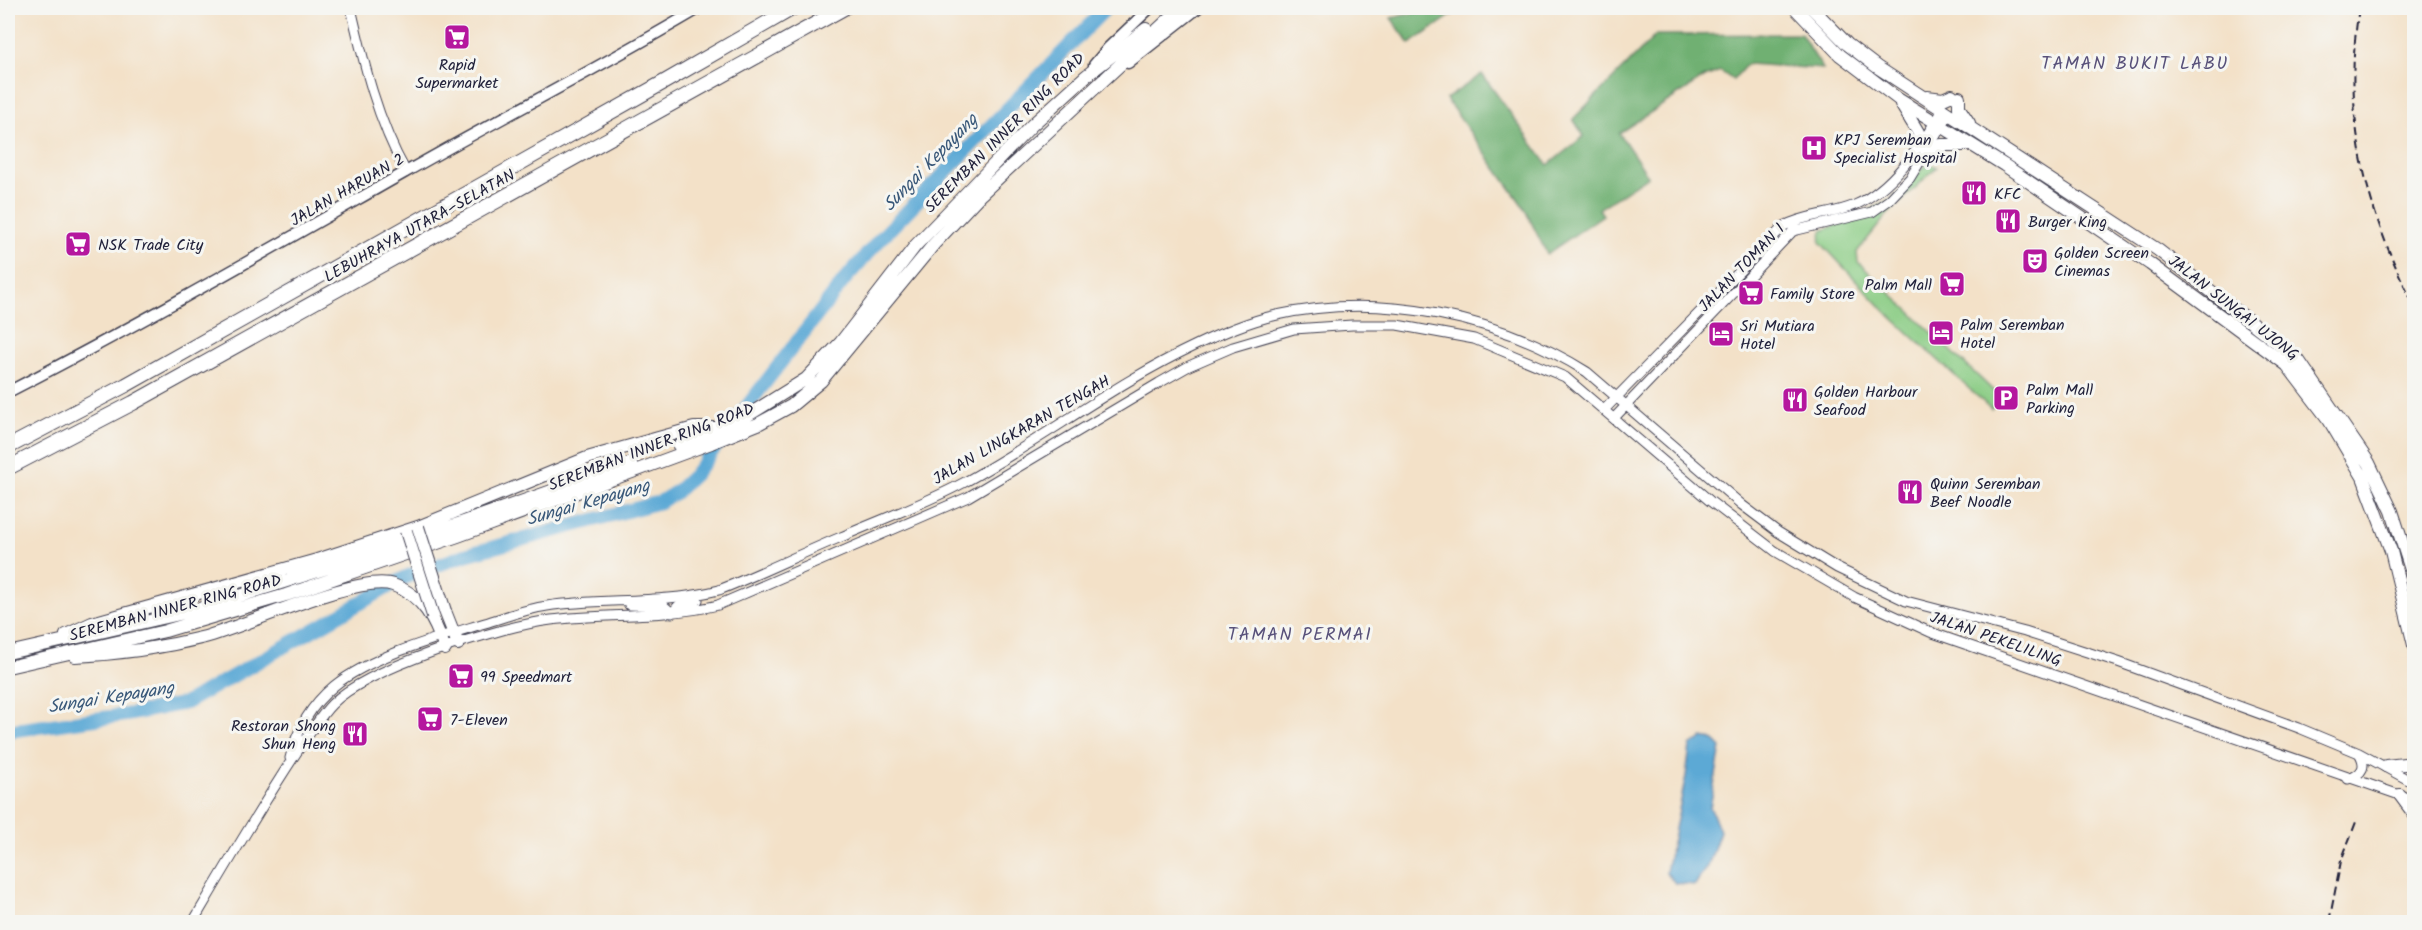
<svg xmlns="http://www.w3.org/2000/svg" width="2422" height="930" font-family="Kalam,sans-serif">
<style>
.green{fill:#8acc84;stroke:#567760;stroke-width:1.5}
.forest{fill:#6fb072;stroke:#486956;stroke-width:1.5}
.water{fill:#5ba9d5;stroke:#3e6688;stroke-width:1.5}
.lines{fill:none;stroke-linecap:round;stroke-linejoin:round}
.river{stroke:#5ba9d5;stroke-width:14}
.tertiary-casing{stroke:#413f50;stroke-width:11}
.secondary-casing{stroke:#413f50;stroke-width:13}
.primary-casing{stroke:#413f50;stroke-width:14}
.trunk-casing{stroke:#413f50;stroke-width:14}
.motorway-casing{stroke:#413f50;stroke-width:16}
.tertiary{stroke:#fff;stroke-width:9}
.secondary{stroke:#fff;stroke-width:10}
.primary{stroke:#fff;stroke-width:12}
.trunk{stroke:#fff;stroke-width:12}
.motorway{stroke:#fff;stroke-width:14}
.rail{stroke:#22223b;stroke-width:2;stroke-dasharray:9 4.5;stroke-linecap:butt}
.primary-bridge-casing{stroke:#413f50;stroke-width:14;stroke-linecap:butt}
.primary-bridge{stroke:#fff;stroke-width:12}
.labels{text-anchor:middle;stroke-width:6;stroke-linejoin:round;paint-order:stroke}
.poi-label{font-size:16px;fill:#22223b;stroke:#f6f6f2;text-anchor:start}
.street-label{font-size:16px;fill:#22223b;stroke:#f6f6f2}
.neighbourhood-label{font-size:18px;letter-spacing:1.5px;fill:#58517a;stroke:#f6f6f2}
.water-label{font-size:18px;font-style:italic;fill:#395879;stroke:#f6f6f2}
</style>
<rect width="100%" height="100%" fill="#f6f6f2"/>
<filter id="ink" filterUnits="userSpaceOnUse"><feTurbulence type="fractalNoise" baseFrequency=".0167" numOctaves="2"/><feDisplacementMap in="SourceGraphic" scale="12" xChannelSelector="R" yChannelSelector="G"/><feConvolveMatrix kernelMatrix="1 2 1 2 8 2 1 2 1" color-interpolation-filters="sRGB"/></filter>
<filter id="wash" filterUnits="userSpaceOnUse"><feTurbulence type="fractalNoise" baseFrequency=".008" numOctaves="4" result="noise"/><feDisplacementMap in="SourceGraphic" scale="24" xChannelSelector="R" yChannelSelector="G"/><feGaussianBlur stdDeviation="1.35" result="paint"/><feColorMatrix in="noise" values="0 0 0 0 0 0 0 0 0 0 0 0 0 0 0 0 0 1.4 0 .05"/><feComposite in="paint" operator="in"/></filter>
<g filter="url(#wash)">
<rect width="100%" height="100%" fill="#f3e1c8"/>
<path class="green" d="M 1928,163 L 1937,167 L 1887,215 L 1857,252 L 1858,262 L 2002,399 L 1991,409 L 1885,311 L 1820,242 L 1822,231 L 1892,200 Z"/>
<path class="forest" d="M 1435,8 L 1462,8 L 1410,44 L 1391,18 Z
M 1801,34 L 1823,69 L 1747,64 L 1733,80 L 1720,71 L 1705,77 L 1619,133 L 1648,176 L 1599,209 L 1603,215 L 1547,254 L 1523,206 L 1446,99 L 1482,74 L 1548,165 L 1584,136 L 1573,119 L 1656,35 Z"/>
<path class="water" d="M 1702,738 L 1713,740 L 1721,748 L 1710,807 L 1720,831 L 1709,863 L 1695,885 L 1675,883 L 1666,872 L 1686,776 L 1690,746 Z"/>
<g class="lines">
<path class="river" d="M 8,731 L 132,714 L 186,703 L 406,577 L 465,555 L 660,502 L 676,492 L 694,475 L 846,278 L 884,235 L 1106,8"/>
</g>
</g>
<g filter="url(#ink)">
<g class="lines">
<defs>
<path id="tertiary" d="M 351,8 C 364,64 377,120 406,172
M 1605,409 L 1784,226 C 1807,214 1832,215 1855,205 C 1894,188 1921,144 1943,110
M 1615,417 L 1793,231 L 1872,212 L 1889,200 L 1910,178 L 1949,114
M 629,605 L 664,606 L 672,613
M 672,613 L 678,606 L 698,600
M 290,758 C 297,729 311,705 334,686 C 371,656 440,637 485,623 C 505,617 526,609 547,606 C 604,598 663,604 719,590 C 760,574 800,554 841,537 C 882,519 924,504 963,483 C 1042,440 1115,383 1196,345 C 1222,333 1249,321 1277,315 C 1380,292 1498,316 1587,372 L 1742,505 L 1778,532 L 1837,568 L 1906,601 L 2025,632 L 2118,662 L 2299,728 L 2359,753 L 2414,783
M 2348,779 C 2363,774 2367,766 2359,753
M 193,922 C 229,861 265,799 305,740 C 314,728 321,715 332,704 C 367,668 500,626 551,620 C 607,613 664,618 718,605 L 968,497 L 1159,383 L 1189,366 L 1233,347 L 1294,329 L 1352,325 L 1397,325 L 1474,339 L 1565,377 L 1710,501 L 1775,551 L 1854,597 L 1930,632 L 2414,800"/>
<path id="secondary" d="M 1128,63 L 1198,8
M 1094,65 L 1109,47 L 1150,8
M 8,392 C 142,323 272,248 404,173 C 502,117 603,66 700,8"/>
<path id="primary" d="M 679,446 L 742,419 L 806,379 L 841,342 L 916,245 L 1032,125 L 1086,76 L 1146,29
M 445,611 L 458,644
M 66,635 L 92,623 L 317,560 L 418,527 L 587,458 L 694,428 L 716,428
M 8,653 L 193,611 L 393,547 L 631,463
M 75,656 C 119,654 162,648 205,637 C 246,626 360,573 393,585 C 424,596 435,621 445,649
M 8,667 L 165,631 L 286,595 L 458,536 L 711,443 L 758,424 L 791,406 L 821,381 L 934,244 L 981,194 L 1181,8"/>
<path id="trunk" d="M 1795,8 L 1840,55 L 1898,99 L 2004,165 L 2150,264 L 2287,365 L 2329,420 L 2363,477 L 2391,551 L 2414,645
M 1812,8 L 1847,44 L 1877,67 L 2158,250 L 2297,358 L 2369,463 L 2392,511 L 2414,579
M 1927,97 L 1943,99 L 1952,95
M 1959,97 L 1959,108 L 1969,123
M 1901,104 L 1918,132 L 1921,143
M 1926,152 L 1941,145 L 1967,145
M 2386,766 L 2414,763
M 2400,795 L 2414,814"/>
<path id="motorway" d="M 8,447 L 126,385 L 666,81 L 793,8
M 8,468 L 133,403 L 844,8"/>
</defs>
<use href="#tertiary" class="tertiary-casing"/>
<use href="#secondary" class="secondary-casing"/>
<use href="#primary" class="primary-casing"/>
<use href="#trunk" class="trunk-casing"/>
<use href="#motorway" class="motorway-casing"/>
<use href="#tertiary" class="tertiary"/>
<use href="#secondary" class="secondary"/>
<use href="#primary" class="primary"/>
<use href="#trunk" class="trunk"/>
<use href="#motorway" class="motorway"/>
<path class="rail" d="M 2359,8 C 2342,115 2365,210 2414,305
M 2329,922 L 2341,861 L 2356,822"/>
<defs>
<path id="primary-bridge" d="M 418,527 L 445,611
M 406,531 L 433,616"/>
</defs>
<use href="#primary-bridge" class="primary-bridge-casing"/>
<use href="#primary-bridge" class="primary-bridge"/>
</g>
</g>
<defs>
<symbol id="supermarket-square" viewBox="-11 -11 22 22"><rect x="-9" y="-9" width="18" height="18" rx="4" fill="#b5179e" stroke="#f6f6f2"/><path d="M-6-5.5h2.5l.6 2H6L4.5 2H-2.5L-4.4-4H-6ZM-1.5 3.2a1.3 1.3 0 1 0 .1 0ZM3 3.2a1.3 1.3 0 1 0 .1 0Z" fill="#fff"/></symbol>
<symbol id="hospital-square" viewBox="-11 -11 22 22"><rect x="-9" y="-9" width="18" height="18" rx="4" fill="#b5179e" stroke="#f6f6f2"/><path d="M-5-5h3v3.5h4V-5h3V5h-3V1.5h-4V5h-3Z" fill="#fff"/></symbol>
<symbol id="restaurant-square" viewBox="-11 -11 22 22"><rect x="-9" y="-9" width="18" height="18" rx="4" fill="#b5179e" stroke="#f6f6f2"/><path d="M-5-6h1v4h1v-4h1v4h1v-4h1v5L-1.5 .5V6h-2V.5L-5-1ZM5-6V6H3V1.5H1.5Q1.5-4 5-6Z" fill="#fff"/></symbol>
<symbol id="theatre-square" viewBox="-11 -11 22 22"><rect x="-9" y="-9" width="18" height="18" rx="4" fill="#b5179e" stroke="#f6f6f2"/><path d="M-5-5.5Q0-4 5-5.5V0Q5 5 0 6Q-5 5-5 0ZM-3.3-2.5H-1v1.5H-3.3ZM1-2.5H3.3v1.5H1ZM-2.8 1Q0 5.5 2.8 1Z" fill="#fff"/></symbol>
<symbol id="hotel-square" viewBox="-11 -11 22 22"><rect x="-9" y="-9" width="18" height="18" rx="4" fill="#b5179e" stroke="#f6f6f2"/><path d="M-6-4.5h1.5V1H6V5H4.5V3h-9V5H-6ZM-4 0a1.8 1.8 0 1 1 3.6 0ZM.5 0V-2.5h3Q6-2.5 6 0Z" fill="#fff"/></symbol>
<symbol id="parking-square" viewBox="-11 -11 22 22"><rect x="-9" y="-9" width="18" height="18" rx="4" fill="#b5179e" stroke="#f6f6f2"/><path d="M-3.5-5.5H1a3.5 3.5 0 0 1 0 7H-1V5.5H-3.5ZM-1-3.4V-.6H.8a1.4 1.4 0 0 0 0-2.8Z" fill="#fff"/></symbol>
</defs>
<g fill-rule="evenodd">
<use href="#supermarket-square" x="442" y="22" width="30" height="30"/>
<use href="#hospital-square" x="1799" y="133" width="30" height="30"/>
<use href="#restaurant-square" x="1959" y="178" width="30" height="30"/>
<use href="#restaurant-square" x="1993" y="206" width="30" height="30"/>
<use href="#supermarket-square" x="63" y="229" width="30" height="30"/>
<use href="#theatre-square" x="2020" y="246" width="30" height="30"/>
<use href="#supermarket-square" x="1937" y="269" width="30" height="30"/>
<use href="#supermarket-square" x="1736" y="278" width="30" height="30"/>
<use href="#hotel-square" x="1926" y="318" width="30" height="30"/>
<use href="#hotel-square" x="1706" y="319" width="30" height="30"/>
<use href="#parking-square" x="1991" y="383" width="30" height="30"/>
<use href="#restaurant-square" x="1780" y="385" width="30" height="30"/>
<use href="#restaurant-square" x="1895" y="477" width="30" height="30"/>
<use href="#supermarket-square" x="446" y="661" width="30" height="30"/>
<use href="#supermarket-square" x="415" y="704" width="30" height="30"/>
<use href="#restaurant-square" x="340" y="719" width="30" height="30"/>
</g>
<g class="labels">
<g class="poi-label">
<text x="457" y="70" text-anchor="middle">Rapid<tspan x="457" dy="18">Supermarket</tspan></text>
<text x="1834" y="145">KPJ Seremban<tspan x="1834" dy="18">Specialist Hospital</tspan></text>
<text x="1994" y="199">KFC</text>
<text x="2028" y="227">Burger King</text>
<text x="98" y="250">NSK Trade City</text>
<text x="2054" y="258">Golden Screen<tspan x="2054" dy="18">Cinemas</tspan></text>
<text x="1932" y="290" text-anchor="end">Palm Mall</text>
<text x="1770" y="299">Family Store</text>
<text x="1960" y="330">Palm Seremban<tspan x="1960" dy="18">Hotel</tspan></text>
<text x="1740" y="331">Sri Mutiara<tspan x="1740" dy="18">Hotel</tspan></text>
<text x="2026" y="395">Palm Mall<tspan x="2026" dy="18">Parking</tspan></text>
<text x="1814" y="397">Golden Harbour<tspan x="1814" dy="18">Seafood</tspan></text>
<text x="1930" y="489">Quinn Seremban<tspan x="1930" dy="18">Beef Noodle</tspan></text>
<text x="480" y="682">99 Speedmart</text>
<text x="450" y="725">7-Eleven</text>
<text x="336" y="731" text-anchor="end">Restoran Shong<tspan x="336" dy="18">Shun Heng</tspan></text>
</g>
<g class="street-label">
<text transform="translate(1004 132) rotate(-45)" y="6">SEREMBAN INNER RING ROAD</text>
<text transform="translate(347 189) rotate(-30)" y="6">JALAN HARUAN 2</text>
<text transform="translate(419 225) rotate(-29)" y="6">LEBUHRAYA UTARA–SELATAN</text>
<text transform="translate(1741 267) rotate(-46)" y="6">JALAN TOMAN 1</text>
<text transform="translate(2234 307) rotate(38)" y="6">JALAN SUNGAI UJONG</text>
<text transform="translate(1021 429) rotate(-30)" y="6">JALAN LINGKARAN TENGAH</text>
<text transform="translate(651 446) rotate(-21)" y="6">SEREMBAN INNER RING ROAD</text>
<text transform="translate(175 607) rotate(-15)" y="6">SEREMBAN INNER RING ROAD</text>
<text transform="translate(1996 638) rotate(19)" y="6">JALAN PEKELILING</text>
</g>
<g class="neighbourhood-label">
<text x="2135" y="69">TAMAN BUKIT LABU</text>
<text x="1300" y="640">TAMAN PERMAI</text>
</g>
<g class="water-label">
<text transform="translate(930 162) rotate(-46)" y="6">Sungai Kepayang</text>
<text transform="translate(588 502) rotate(-16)" y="6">Sungai Kepayang</text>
<text transform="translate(111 697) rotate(-9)" y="6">Sungai Kepayang</text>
</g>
</g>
<rect width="2422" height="930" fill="none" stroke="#f6f6f2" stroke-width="30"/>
</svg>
